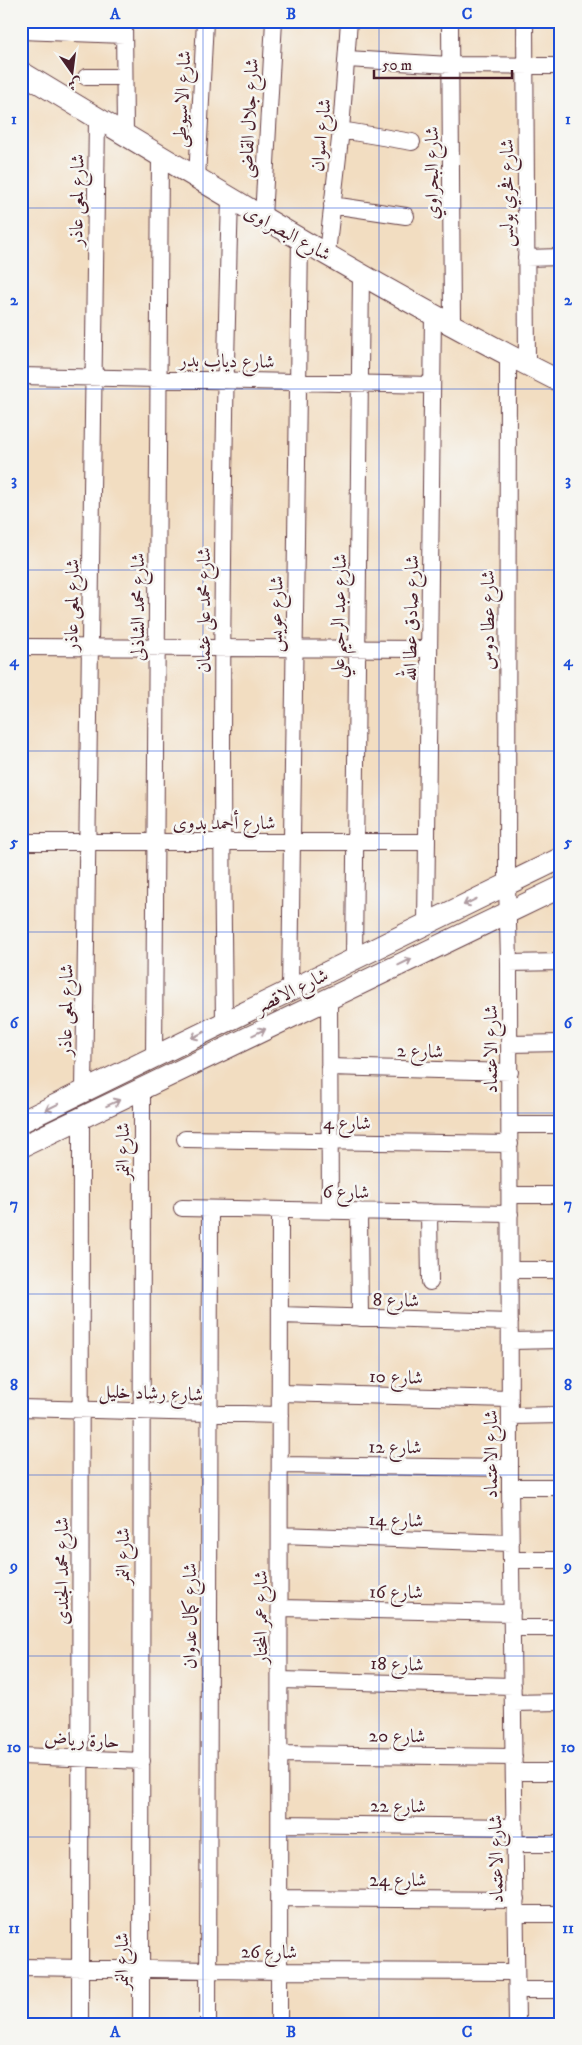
<svg xmlns="http://www.w3.org/2000/svg" width="582" height="2045" font-family="'IM FELL DW Pica',Amiri,serif">
<style>
.lines{fill:none;stroke-linecap:round;stroke-linejoin:round}
.minor-casing{stroke:#633c42;stroke-width:18}
.tertiary-casing{stroke:#633c42;stroke-width:23}
.minor{stroke:#fff;stroke-width:16}
.tertiary{stroke:#fff;stroke-width:21}
.oneway{stroke:#ae9aa0}
.grid{fill:none;stroke:#1d4ed8;stroke-width:1;stroke-opacity:0.55}
.labels{text-anchor:middle;stroke-width:5;stroke-linejoin:round;paint-order:stroke}
.street-label{font-size:19px;fill:#4a1f2b;stroke:#f6f6f2}
.neatline{fill:none;stroke:#1d4ed8;stroke-width:2}
.grid-label{font-size:16px;text-anchor:middle;font-weight:bold;fill:#1d4ed8}
</style>
<rect width="100%" height="100%" fill="#f6f6f2"/>
<filter id="ink" filterUnits="userSpaceOnUse"><feTurbulence type="fractalNoise" baseFrequency=".02" numOctaves="2"/><feDisplacementMap in="SourceGraphic" scale="10" xChannelSelector="R" yChannelSelector="G"/><feConvolveMatrix kernelMatrix="1 2 1 2 8 2 1 2 1" color-interpolation-filters="sRGB"/></filter>
<filter id="wash" filterUnits="userSpaceOnUse"><feTurbulence type="fractalNoise" baseFrequency=".0096" numOctaves="4" result="noise"/><feDisplacementMap in="SourceGraphic" scale="20" xChannelSelector="R" yChannelSelector="G"/><feGaussianBlur stdDeviation="1.12" result="paint"/><feColorMatrix in="noise" values="0 0 0 0 0 0 0 0 0 0 0 0 0 0 0 0 0 1.4 0 .05"/><feComposite in="paint" operator="in"/></filter>
<g filter="url(#wash)">
<rect width="100%" height="100%" fill="#f2ddc1"/>
</g>
<g filter="url(#ink)">
<g class="lines">
<defs>
<path id="minor" d="M 124,21 L 125,135
M 450,21 L 452,324
M 525,21 L 527,365
M 21,31 L 124,35
M 347,59 L 450,65 L 561,66
M 86,77 L 123,77
M 341,130 L 412,142
M 197,179 L 205,21
M 332,205 L 406,216
M 263,217 L 274,21
M 327,253 L 341,130 L 349,21
M 526,258 L 561,257
M 508,356 L 507,884 L 509,963 L 510,1487 L 517,2024
M 21,376 L 432,385
M 21,647 L 429,649
M 21,842 L 427,842
M 426,924 L 433,313
M 354,959 L 361,273
M 509,963 L 561,962
M 290,990 L 300,238
M 329,999 L 330,1211
M 224,1023 C 220,748 222,473 230,199
M 510,1044 L 561,1043
M 154,1057 L 160,156
M 329,1067 L 510,1072
M 84,1091 L 97,118
M 510,1125 L 561,1125
M 185,1139 L 510,1144
M 510,1195 L 561,1195
M 182,1208 L 510,1214
M 359,1211 L 360,1318
M 429,1212 L 430,1282
M 510,1270 L 561,1270
M 280,1315 L 510,1322
M 510,1341 L 561,1340
M 280,1393 L 510,1399
M 21,1408 L 280,1415
M 510,1416 L 561,1415
M 280,1465 L 510,1468
M 510,1487 L 561,1487
M 280,1535 L 511,1543
M 511,1560 L 561,1560
M 280,1608 L 512,1613
M 512,1628 L 561,1628
M 280,1680 L 513,1686
M 513,1703 L 561,1702
M 280,1754 L 514,1757
M 21,1756 L 142,1761
M 514,1772 L 561,1772
M 280,1824 L 515,1827
M 515,1844 L 561,1844
M 280,1898 L 516,1900
M 516,1914 L 561,1914
M 21,1967 L 279,1971 L 516,1972
M 517,1990 L 561,1990
M 80,2024 L 81,1118
M 141,2024 L 142,1089
M 208,2024 L 210,1209
M 279,2024 L 280,1210"/>
<path id="tertiary" d="M 21,72 C 199,179 376,289 561,382
M 21,1122 L 561,858
M 21,1147 L 561,887"/>
</defs>
<use href="#minor" class="minor-casing"/>
<use href="#tertiary" class="tertiary-casing"/>
<use href="#minor" class="minor"/>
<use href="#tertiary" class="tertiary"/>
</g>
<defs><path id="oneway-shaft" d="M-6 0H5M1.5-3L5.5 0L1.5 3" fill="none" stroke-width="1.6" stroke-linecap="round" stroke-linejoin="round" transform="scale(1.25)"/></defs>
<g class="oneway">
<use href="#oneway-shaft" transform="translate(470 902) rotate(154)"/>
<use href="#oneway-shaft" transform="translate(405 962) rotate(-26)"/>
<use href="#oneway-shaft" transform="translate(259 1032) rotate(-26)"/>
<use href="#oneway-shaft" transform="translate(198 1035) rotate(154)"/>
<use href="#oneway-shaft" transform="translate(113 1103) rotate(-25)"/>
<use href="#oneway-shaft" transform="translate(52 1107) rotate(154)"/>
</g>
</g>
<path class="grid" d="M 203,21 L 203,2024M 379,21 L 379,2024M 21,208 L 561,208M 21,389 L 561,389M 21,570 L 561,570M 21,751 L 561,751M 21,932 L 561,932M 21,1113 L 561,1113M 21,1294 L 561,1294M 21,1475 L 561,1475M 21,1656 L 561,1656M 21,1837 L 561,1837"/>
<g class="labels">
<g class="street-label">
<text transform="translate(181 99) rotate(-87)" y="7">شارع الاسيوطى</text>
<text transform="translate(248 118) rotate(-87)" y="7">شارع جلال القاضى</text>
<text transform="translate(320 135) rotate(-84)" y="7">شارع اسوان</text>
<text transform="translate(431 173) rotate(-90)" y="7">شارع البحراوي</text>
<text transform="translate(506 193) rotate(-90)" y="7">شارع فخري بولس</text>
<text transform="translate(76 200) rotate(-89)" y="7">شارع لمعى عاذر</text>
<text transform="translate(288 232) rotate(29)" y="7">شارع البصراوى</text>
<text transform="translate(227 360) rotate(1)" y="7">شارع دياب بدر</text>
<text transform="translate(71 605) rotate(-89)" y="7">شارع لمعى عاذر</text>
<text transform="translate(137 607) rotate(-90)" y="7">شارع محمد الشاذلى</text>
<text transform="translate(203 610) rotate(-90)" y="7">شارع محمد على عثمان</text>
<text transform="translate(275 614) rotate(-89)" y="7">شارع عويس</text>
<text transform="translate(338 616) rotate(-89)" y="7">شارع عبد الرحيم علي</text>
<text transform="translate(410 618) rotate(-89)" y="7">شارع صادق عطا الله</text>
<text transform="translate(487 620) rotate(-90)" y="7">شارع عطا دوس</text>
<text x="224" y="829">شارع أحمد بدوى</text>
<text transform="translate(291 990) rotate(-26)" y="7">شارع الاقصر</text>
<text transform="translate(65 1010) rotate(-89)" y="7">شارع لمعى عاذر</text>
<text transform="translate(490 1049) rotate(-90)" y="7">شارع الاعتماد</text>
<text transform="translate(420 1050) rotate(2)" y="7">شارع 2</text>
<text transform="translate(347 1122) rotate(1)" y="7">شارع 4</text>
<text transform="translate(122 1151) rotate(-90)" y="7">شارع النمر</text>
<text transform="translate(346 1191) rotate(1)" y="7">شارع 6</text>
<text transform="translate(396 1299) rotate(2)" y="7">شارع 8</text>
<text transform="translate(396 1376) rotate(2)" y="7">شارع 10</text>
<text transform="translate(151 1392) rotate(2)" y="7">شارع رشاد خليل</text>
<text transform="translate(395 1446) rotate(1)" y="7">شارع 12</text>
<text transform="translate(490 1454) rotate(-90)" y="7">شارع الاعتماد</text>
<text transform="translate(396 1519) rotate(2)" y="7">شارع 14</text>
<text transform="translate(122 1556) rotate(-90)" y="7">شارع النمر</text>
<text transform="translate(61 1571) rotate(-90)" y="7">شارع محمد الجندى</text>
<text transform="translate(396 1591) rotate(1)" y="7">شارع 16</text>
<text transform="translate(189 1616) rotate(-90)" y="7">شارع كمال عدوان</text>
<text transform="translate(260 1617) rotate(-90)" y="7">شارع عمر المختار</text>
<text transform="translate(397 1663) rotate(2)" y="7">شارع 18</text>
<text transform="translate(397 1735) rotate(1)" y="7">شارع 20</text>
<text transform="translate(82 1739) rotate(3)" y="7">حارة رياض</text>
<text transform="translate(398 1805) rotate(1)" y="7">شارع 22</text>
<text transform="translate(495 1859) rotate(-91)" y="7">شارع الاعتماد</text>
<text x="398" y="1886">شارع 24</text>
<text transform="translate(269 1951) rotate(1)" y="7">شارع 26</text>
<text transform="translate(121 1961) rotate(-90)" y="7">شارع النمر</text>
</g>
</g>
<rect width="582" height="2045" fill="none" stroke="#f6f6f2" stroke-width="55"/>
<g transform="translate(72 72) rotate(166)" stroke="#f6f6f2" stroke-width="4" paint-order="stroke">
<path d="M0-4L9 19L0 12L-9 19Z" fill="#4a1f2b"/>
<text y="-8" font-size="14" font-weight="bold" text-anchor="middle" fill="#4a1f2b">ش</text>
</g>
<path d="M374 70v8h138v-8" fill="none" stroke="#4a1f2b" stroke-width="2.5"/>
<text x="382" y="70" font-size="15" fill="#4a1f2b" stroke="#f6f6f2" stroke-width="4" paint-order="stroke">50 m</text>
<rect x="28" y="28" width="526" height="1990" class="neatline"/>
<g class="grid-label">
<text x="115" y="19">A</text>
<text x="291" y="19">B</text>
<text x="467" y="19">C</text>
<text x="14" y="124">1</text>
<text x="568" y="124">1</text>
<text x="14" y="305">2</text>
<text x="568" y="305">2</text>
<text x="14" y="485">3</text>
<text x="568" y="485">3</text>
<text x="14" y="666">4</text>
<text x="568" y="666">4</text>
<text x="14" y="847">5</text>
<text x="568" y="847">5</text>
<text x="14" y="1028">6</text>
<text x="568" y="1028">6</text>
<text x="14" y="1209">7</text>
<text x="568" y="1209">7</text>
<text x="14" y="1390">8</text>
<text x="568" y="1390">8</text>
<text x="14" y="1571">9</text>
<text x="568" y="1571">9</text>
<text x="14" y="1752">10</text>
<text x="568" y="1752">10</text>
<text x="14" y="1933">11</text>
<text x="568" y="1933">11</text>
<text x="115" y="2037">A</text>
<text x="291" y="2037">B</text>
<text x="467" y="2037">C</text>
</g>
</svg>
